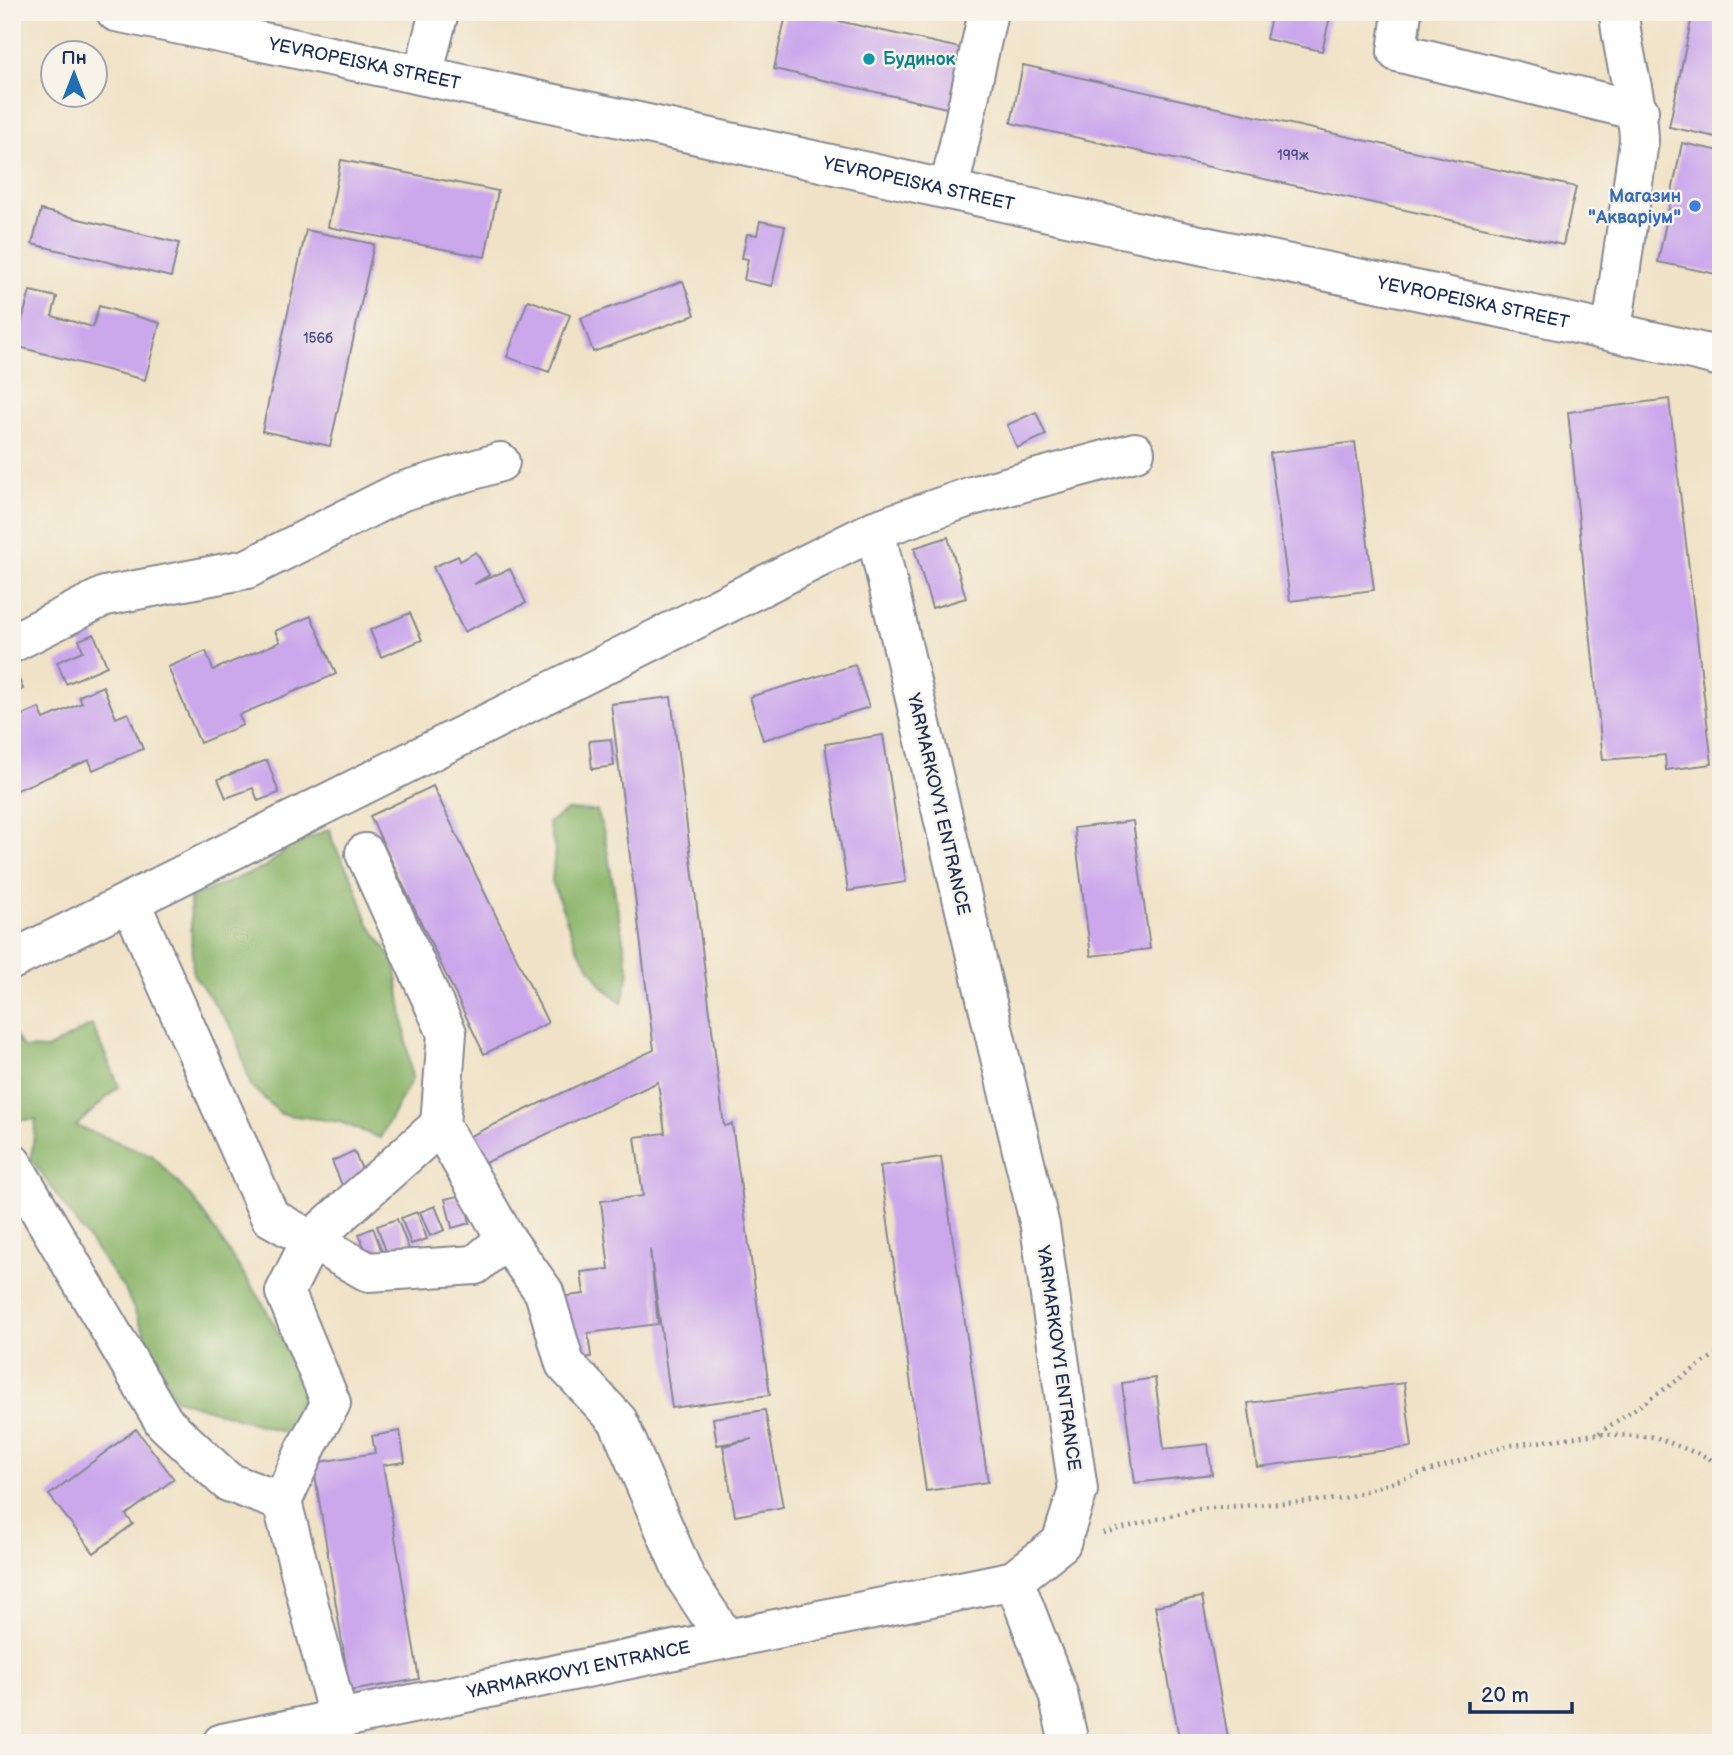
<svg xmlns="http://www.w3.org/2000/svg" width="1733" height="1755" font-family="'Balsamiq Sans',sans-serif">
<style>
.forest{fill:#8cb56b;stroke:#547264;stroke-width:2}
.building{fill:#cba7ec}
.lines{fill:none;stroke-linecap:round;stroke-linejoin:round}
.minor-casing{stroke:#868892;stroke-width:42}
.path{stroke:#868892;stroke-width:4.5;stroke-dasharray:2 5;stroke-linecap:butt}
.minor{stroke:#fff;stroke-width:38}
.culture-dot{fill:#0f9aa8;stroke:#f7f3e8;stroke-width:2.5}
.shop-dot{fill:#3f7fe0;stroke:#f7f3e8;stroke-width:2.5}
.labels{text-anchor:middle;stroke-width:5;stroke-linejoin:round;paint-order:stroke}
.number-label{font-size:14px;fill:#474d82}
.culture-label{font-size:18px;font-weight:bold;fill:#0d838f;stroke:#f7f3e8;text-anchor:start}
.street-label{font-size:18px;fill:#1b2f5e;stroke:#f7f3e8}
.shop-label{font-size:18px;font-weight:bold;fill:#366cbe;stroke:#f7f3e8;text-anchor:end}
</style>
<rect width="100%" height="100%" fill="#f7f3e8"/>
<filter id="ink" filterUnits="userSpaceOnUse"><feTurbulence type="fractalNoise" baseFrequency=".0143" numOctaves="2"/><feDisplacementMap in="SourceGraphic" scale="14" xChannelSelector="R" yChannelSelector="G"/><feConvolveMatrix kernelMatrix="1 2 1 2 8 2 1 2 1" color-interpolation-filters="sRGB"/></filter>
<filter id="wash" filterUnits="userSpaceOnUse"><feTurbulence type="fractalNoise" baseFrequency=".00686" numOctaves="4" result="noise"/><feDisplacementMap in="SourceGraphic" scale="28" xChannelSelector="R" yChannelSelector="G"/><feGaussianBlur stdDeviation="1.57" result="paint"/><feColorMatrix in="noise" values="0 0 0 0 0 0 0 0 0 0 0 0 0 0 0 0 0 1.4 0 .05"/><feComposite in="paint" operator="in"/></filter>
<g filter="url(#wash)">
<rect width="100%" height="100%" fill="#f0e2c6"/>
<path class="forest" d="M 568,810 L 597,811 L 604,833 L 629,973 L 622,1003 L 603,987 L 577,948 L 552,881 L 555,849 L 548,823 Z
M 330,829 L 333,843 L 353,880 L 368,922 L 395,963 L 412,1079 L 380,1138 L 340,1122 L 281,1114 L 251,1086 L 234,1031 L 193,974 L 190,898 L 267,866 L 289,847 Z
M 92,1025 L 119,1086 L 76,1126 L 152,1155 L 195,1201 L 261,1300 L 299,1372 L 306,1393 L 283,1432 L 175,1399 L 126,1292 L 31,1159 L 36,1119 L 12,1121 L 12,1031 L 23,1048 L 47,1049 Z"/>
<g id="blocks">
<path class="building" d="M 780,12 L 798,12 L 964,49 L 951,109 L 774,69 L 786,15 Z
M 1272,12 L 1331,12 L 1322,51 L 1266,39 Z
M 1693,12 L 1721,12 L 1721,138 L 1669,127 Z
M 1023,65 L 1576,187 L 1563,245 L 1011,123 Z
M 1682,143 L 1721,151 L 1721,275 L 1658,262 Z
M 341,160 L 498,191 L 485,257 L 328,227 Z
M 41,210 L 179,243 L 171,277 L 32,244 Z
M 760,221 L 785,226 L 772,286 L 744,280 L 748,259 L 742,258 L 747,234 L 757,235 Z
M 306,230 L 374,244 L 330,446 L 262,431 Z
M 683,281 L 695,315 L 593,352 L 581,318 Z
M 30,291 L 57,297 L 52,316 L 93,327 L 99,306 L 160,323 L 145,380 L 15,346 Z
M 528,300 L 570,315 L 549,372 L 507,357 Z
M 1669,399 L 1712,764 L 1666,770 L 1665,755 L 1603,760 L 1568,412 Z
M 1036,412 L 1046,435 L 1017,448 L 1007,425 Z
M 1355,442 L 1374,590 L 1290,601 L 1270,453 Z
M 948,537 L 966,598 L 932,608 L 914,548 Z
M 476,552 L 489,575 L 474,584 L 510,569 L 526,603 L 464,632 L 433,567 L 458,556 L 460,561 Z
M 410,613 L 422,640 L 381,657 L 370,630 Z
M 311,616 L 336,674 L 239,715 L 243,725 L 200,743 L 168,667 L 206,651 L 213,670 L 280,642 L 275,631 Z
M 94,634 L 107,666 L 66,684 L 57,662 L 83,651 L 79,640 Z
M 855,665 L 869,707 L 763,740 L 750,697 Z
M 15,670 L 23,689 L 12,694 L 12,671 Z
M 103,686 L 116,718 L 128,713 L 143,749 L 93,770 L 89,760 L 12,792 L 12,720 L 39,708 L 44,719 L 82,703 L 79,696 Z
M 671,697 L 724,1126 L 732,1124 L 770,1395 L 672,1408 L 650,1250 L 658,1324 L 588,1333 L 591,1357 L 575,1359 L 558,1297 L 584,1294 L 581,1272 L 609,1269 L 601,1201 L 643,1196 L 635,1137 L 665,1133 L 658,1082 L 483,1164 L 470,1136 L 654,1050 L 611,704 Z
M 883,735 L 906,882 L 848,891 L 825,744 Z
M 611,739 L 614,766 L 592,769 L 589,741 Z
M 267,760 L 279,793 L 258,801 L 253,788 L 226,798 L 218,779 Z
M 433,786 L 548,1023 L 484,1054 L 370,816 Z
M 1133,821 L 1150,949 L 1091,956 L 1074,828 Z
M 354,1151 L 367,1181 L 344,1190 L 332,1161 Z
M 941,1157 L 988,1482 L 926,1491 L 880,1166 Z
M 463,1195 L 470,1223 L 452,1228 L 445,1199 Z
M 435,1206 L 445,1230 L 430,1236 L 420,1212 Z
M 417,1212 L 427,1239 L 411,1244 L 401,1218 Z
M 397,1219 L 409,1249 L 388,1257 L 377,1226 Z
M 373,1228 L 383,1254 L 369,1260 L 359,1234 Z
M 1155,1378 L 1164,1449 L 1208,1444 L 1212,1474 L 1135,1483 L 1122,1383 Z
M 1404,1383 L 1412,1447 L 1257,1467 L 1248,1403 Z
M 765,1410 L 783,1507 L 735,1516 L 723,1446 L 753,1439 L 717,1445 L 713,1418 Z
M 136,1429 L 174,1479 L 126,1515 L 133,1524 L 94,1553 L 49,1495 Z
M 400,1431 L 405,1462 L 383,1465 L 419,1679 L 350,1691 L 313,1463 L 375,1453 L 372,1436 Z
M 1202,1597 L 1228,1737 L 1180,1743 L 1155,1606 Z"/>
</g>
</g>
<g filter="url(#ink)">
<use href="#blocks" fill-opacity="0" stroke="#868892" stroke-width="2"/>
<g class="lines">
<defs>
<g id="minor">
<path id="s1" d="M 116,12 C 469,83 820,162 1172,239 C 1355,279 1539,313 1721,357"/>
<path d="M 1402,12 L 1397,52 L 1639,111"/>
<path d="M 423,75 L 439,12"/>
<path d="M 949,190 L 988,12"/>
<path d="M 1612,330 L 1639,141 C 1638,97 1622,56 1619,12"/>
<path d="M 12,643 L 105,596 L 247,569 L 400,492 L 500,462"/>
<path d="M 365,853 L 447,1033 L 440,1125 L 506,1239 L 544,1292 L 565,1364 L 618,1421 L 686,1579 L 725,1638"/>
<path d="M 130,901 L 270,1217 L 368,1272 L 475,1265 L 506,1239"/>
<path d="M 12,960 L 875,530 L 972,496 L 1135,452"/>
<path d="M 12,1163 L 164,1422 L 228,1482 L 282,1502 L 338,1717"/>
<path d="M 282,1502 L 308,1444 L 331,1403 L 285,1292 L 311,1240 L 440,1125"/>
<path d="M 1014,1580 L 1058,1694 L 1069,1743"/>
<path id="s2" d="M 222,1743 L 1014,1580 L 1061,1543 L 1078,1490 L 1040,1226 L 875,530"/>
</g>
</defs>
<use href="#minor" class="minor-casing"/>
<path class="path" d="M 1599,1433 L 1721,1351
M 1103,1533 L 1197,1509 L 1341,1499 L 1506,1446 L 1598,1434 L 1655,1437 L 1709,1458 L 1721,1470"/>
<use href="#minor" class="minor"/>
</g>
</g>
<circle class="culture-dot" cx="869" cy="59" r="7"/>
<circle class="shop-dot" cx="1695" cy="206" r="7"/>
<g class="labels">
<g class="number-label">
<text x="1293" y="160">199ж</text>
<text x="318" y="343">156б</text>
</g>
<g class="culture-label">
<text x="883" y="65">Будинок</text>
</g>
<g class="street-label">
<text dy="6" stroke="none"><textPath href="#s1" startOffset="254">YEVROPEISKA STREET</textPath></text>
<text dy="6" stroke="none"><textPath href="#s1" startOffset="821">YEVROPEISKA STREET</textPath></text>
<text dy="6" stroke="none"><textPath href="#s1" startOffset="1388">YEVROPEISKA STREET</textPath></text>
<text transform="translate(939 804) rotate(77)" y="6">YARMARKOVYI ENTRANCE</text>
<text transform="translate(1059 1358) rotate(82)" y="6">YARMARKOVYI ENTRANCE</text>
<text dy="6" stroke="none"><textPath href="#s2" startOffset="364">YARMARKOVYI ENTRANCE</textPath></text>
</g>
<g class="shop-label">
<text x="1681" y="202">Магазин<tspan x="1681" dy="21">"Акваріум"</tspan></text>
</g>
</g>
<rect width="1733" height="1755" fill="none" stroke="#f7f3e8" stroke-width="42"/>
<g transform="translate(74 74)"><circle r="33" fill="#f7f3e8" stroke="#9fa5b1" stroke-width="2"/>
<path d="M0-5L12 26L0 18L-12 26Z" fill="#1f6fb2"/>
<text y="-10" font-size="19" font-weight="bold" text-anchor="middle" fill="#1b2f5e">Пн</text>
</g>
<path d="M1470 1702v10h102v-10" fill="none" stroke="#1b2f5e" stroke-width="3.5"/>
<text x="1481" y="1702" font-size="21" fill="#1b2f5e" stroke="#f7f3e8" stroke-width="5" paint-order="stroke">20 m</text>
</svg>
